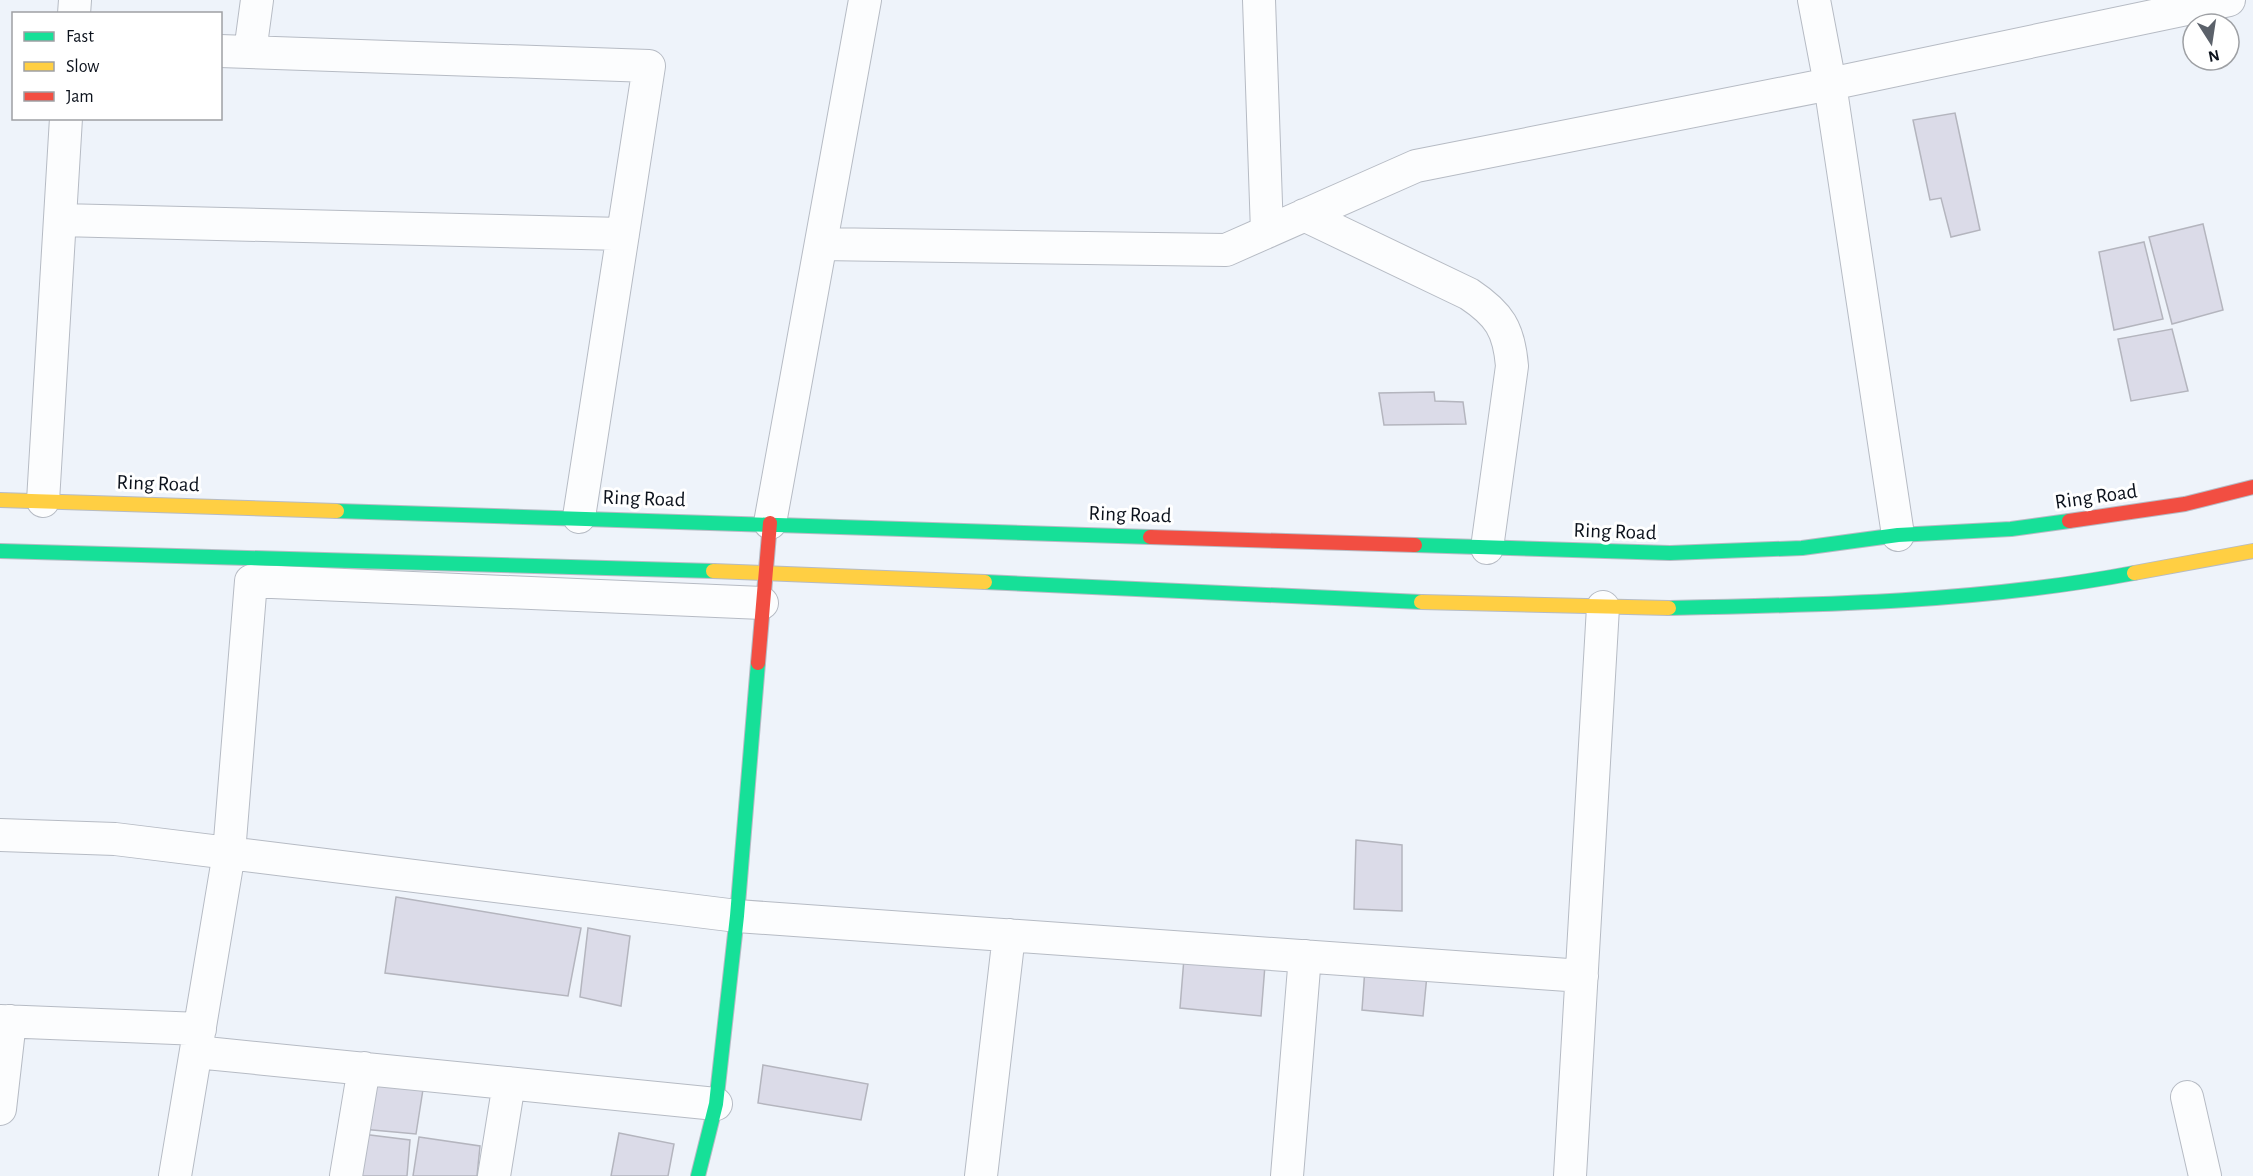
<svg xmlns="http://www.w3.org/2000/svg" width="2253" height="1176" font-family="'Alegreya Sans',sans-serif">
<style>
.building{fill:#dbdbe8;stroke:#b4b5be;stroke-width:1.5}
.lines{fill:none;stroke-linecap:round;stroke-linejoin:round}
.street-casing{stroke:#b6bbc4;stroke-width:34}
.fast-casing{stroke:#b6bbc4;stroke-width:16}
.slow-casing{stroke:#b6bbc4;stroke-width:16}
.jam-casing{stroke:#b6bbc4;stroke-width:16}
.street{stroke:#fcfdfe;stroke-width:32}
.fast{stroke:#16e098;stroke-width:14}
.slow{stroke:#ffcf43;stroke-width:14}
.jam{stroke:#f24e42;stroke-width:14}
.labels{text-anchor:middle;stroke-width:6;stroke-linejoin:round;paint-order:stroke}
.street-label{font-size:21px;fill:#0c121c;stroke:#fff}
</style>
<rect width="100%" height="100%" fill="#eef3fa"/>
<path class="building" d="M 1955,113 L 1980,230 L 1951,237 L 1941,198 L 1930,200 L 1913,120 Z
M 2203,224 L 2223,310 L 2172,324 L 2149,237 Z
M 2144,242 L 2163,319 L 2114,330 L 2099,252 Z
M 2172,329 L 2188,391 L 2131,401 L 2118,339 Z
M 1434,392 L 1435,401 L 1463,402 L 1466,424 L 1384,425 L 1379,393 Z
M 1356,840 L 1402,845 L 1402,911 L 1354,909 Z
M 396,897 L 581,928 L 568,996 L 385,973 Z
M 588,928 L 630,936 L 621,1006 L 580,997 Z
M 1184,958 L 1265,965 L 1261,1016 L 1180,1008 Z
M 1365,968 L 1427,975 L 1423,1016 L 1362,1010 Z
M 763,1065 L 868,1084 L 861,1120 L 758,1103 Z
M 370,1077 L 424,1083 L 416,1134 L 362,1129 Z
M 619,1133 L 674,1144 L 668,1176 L 611,1176 Z
M 362,1134 L 410,1140 L 407,1176 L 360,1176 Z
M 419,1137 L 480,1146 L 477,1176 L 413,1176 Z"/>
<g class="lines">
<defs>
<path id="street" d="M 1259,0 L 1267,232
M 1814,0 L 1830,84 L 1898,535
M 74,14 L 75,0
M 220,51 L 649,66 L 579,517
M 250,52 L 257,0
M 1304,215 L 1469,294 C 1499,314 1509,329 1512,366 L 1487,548
M 60,220 L 623,234
M 821,244 L 1226,250 L 1416,166 L 1830,84 L 2229,0
M 43,501 L 66,118
M 770,523 L 865,0
M 0,835 L 115,839 L 737,916 L 1582,976
M 0,1021 L 200,1029
M 196,1052 L 716,1104
M 2187,1097 L 2205,1176
M 0,1109 L 10,1021
M 175,1176 L 229,853 L 251,581 L 762,603
M 346,1176 L 364,1068
M 494,1176 L 509,1083
M 981,1176 L 1009,935
M 1287,1176 L 1305,956
M 1570,1176 L 1603,607"/>
<path id="fast" d="M 337,511 L 1150,537
M 1415,545 L 1670,553 L 1802,548 L 1898,535 L 2011,529 L 2069,521
M 0,551 L 713,571
M 985,582 L 1421,602
M 1669,608 C 1824,605 1981,602 2134,573
M 698,1176 L 716,1104 L 737,916 L 758,663"/>
<path id="slow" d="M 0,500 L 337,511
M 713,571 L 985,582
M 2134,573 L 2253,551
M 1421,602 L 1669,608"/>
<path id="jam" d="M 2069,521 L 2185,504 L 2253,487
M 1150,537 L 1415,545
M 758,663 L 770,523"/>
</defs>
<use href="#street" class="street-casing"/>
<use href="#fast" class="fast-casing"/>
<use href="#slow" class="slow-casing"/>
<use href="#jam" class="jam-casing"/>
<use href="#street" class="street"/>
<use href="#fast" class="fast"/>
<use href="#slow" class="slow"/>
<use href="#jam" class="jam"/>
</g>
<g class="labels">
<g class="street-label">
<text transform="translate(158 483) rotate(2)" y="7">Ring Road</text>
<text transform="translate(2096 496) rotate(-8)" y="7">Ring Road</text>
<text transform="translate(644 498) rotate(2)" y="7">Ring Road</text>
<text transform="translate(1130 514) rotate(2)" y="7">Ring Road</text>
<text transform="translate(1615 531) rotate(2)" y="7">Ring Road</text>
</g>
</g>
<rect x="12" y="12" width="210" height="108" fill="#ffffff" stroke="#9ea0a4" stroke-width="1.5"/>
<rect x="24" y="32" width="30" height="9" fill="#16e098" stroke="#9ea0a4" stroke-width="1.5"/>
<text x="66" y="42" font-size="18" fill="#0c121c">Fast</text>
<rect x="24" y="62" width="30" height="9" fill="#ffcf43" stroke="#9ea0a4" stroke-width="1.5"/>
<text x="66" y="72" font-size="18" fill="#0c121c">Slow</text>
<rect x="24" y="92" width="30" height="9" fill="#f24e42" stroke="#9ea0a4" stroke-width="1.5"/>
<text x="66" y="102" font-size="18" fill="#0c121c">Jam</text>
<g transform="translate(2211 42) rotate(168)"><circle r="28" fill="#ffffff" stroke="#9ea0a4" stroke-width="1.5"/>
<path d="M0-4.5L10 22L0 15L-10 22Z" fill="#5b616a"/>
<text y="-9" font-size="16" font-weight="bold" text-anchor="middle" fill="#0c121c">N</text>
</g>
</svg>
